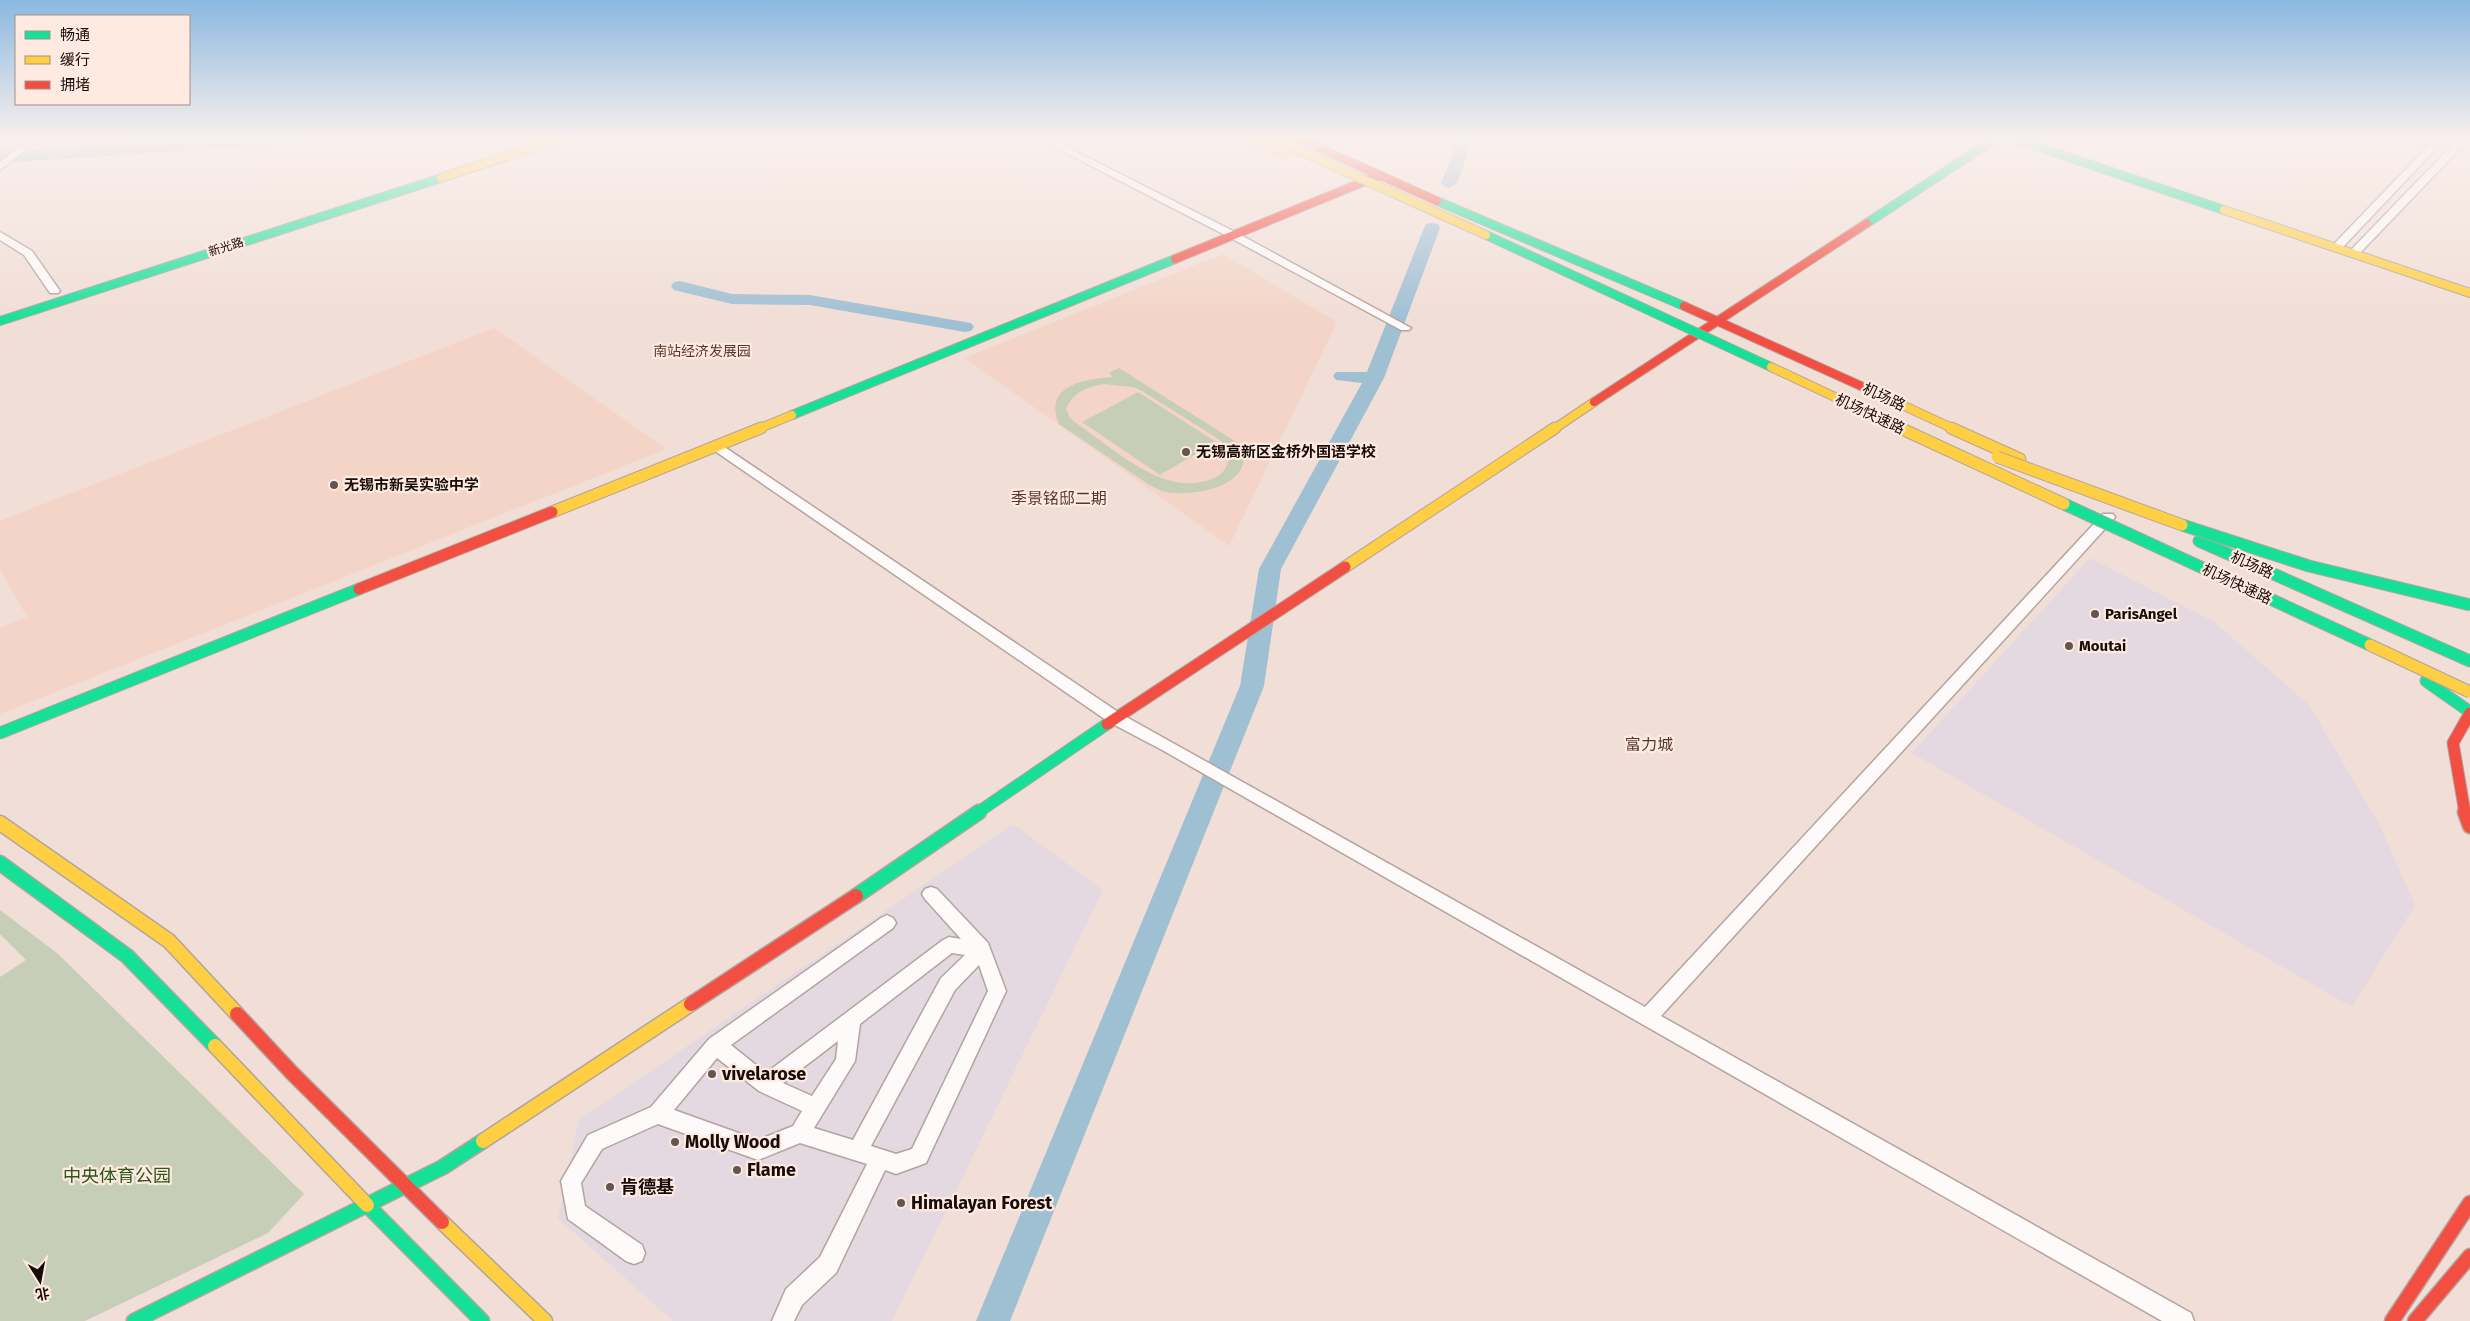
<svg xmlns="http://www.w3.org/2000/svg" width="2470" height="1321" font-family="'Fira Sans','Noto Sans SC',sans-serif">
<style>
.commercial{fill:#e4d8e1}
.built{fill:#f3d4c6}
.green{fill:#c7ceb7;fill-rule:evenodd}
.water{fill:#9fbfd3}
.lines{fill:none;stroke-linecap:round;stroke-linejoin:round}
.river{fill:#9fbfd3;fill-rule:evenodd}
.street-casing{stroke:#b2a49e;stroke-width:3}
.fast-far2-casing{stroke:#b2a49e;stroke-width:10}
.fast-far1-casing{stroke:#b2a49e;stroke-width:13}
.fast-casing{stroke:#b2a49e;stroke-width:17}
.slow-far2-casing{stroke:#b2a49e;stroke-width:10}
.slow-far1-casing{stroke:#b2a49e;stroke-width:13}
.slow-casing{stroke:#b2a49e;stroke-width:17}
.jam-far2-casing{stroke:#b2a49e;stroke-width:10}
.jam-far1-casing{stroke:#b2a49e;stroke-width:13}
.jam-casing{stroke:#b2a49e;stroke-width:17}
.street{fill:#fdfaf9;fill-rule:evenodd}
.fast-far2{stroke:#16e098;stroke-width:8}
.fast-far1{stroke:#16e098;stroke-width:11}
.fast{stroke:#16e098;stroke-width:14}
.slow-far2{stroke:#ffcf43;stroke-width:8}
.slow-far1{stroke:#ffcf43;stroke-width:11}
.slow{stroke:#ffcf43;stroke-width:14}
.jam-far2{stroke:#f24e42;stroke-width:8}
.jam-far1{stroke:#f24e42;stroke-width:11}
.jam{stroke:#f24e42;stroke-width:14}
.fast-bridge-far1-casing{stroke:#b2a49e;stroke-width:10;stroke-linecap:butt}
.fast-bridge-casing{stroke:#b2a49e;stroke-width:13;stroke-linecap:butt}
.slow-bridge-far1-casing{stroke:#b2a49e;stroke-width:10;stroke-linecap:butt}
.slow-bridge-casing{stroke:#b2a49e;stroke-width:13;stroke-linecap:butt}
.fast-bridge-far1{stroke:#16e098;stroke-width:8}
.fast-bridge{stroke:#16e098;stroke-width:11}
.slow-bridge-far1{stroke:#ffcf43;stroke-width:8}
.slow-bridge{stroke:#ffcf43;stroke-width:11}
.poi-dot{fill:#635650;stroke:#ffeae1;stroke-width:2}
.labels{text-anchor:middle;stroke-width:4.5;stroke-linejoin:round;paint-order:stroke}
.far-street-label{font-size:12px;fill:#170c08;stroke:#ffeae1}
.far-neighbourhood-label{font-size:14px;fill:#55392e;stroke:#ffeae1}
.street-label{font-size:15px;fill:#170c08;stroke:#ffeae1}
.poi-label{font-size:15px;font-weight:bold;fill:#170c08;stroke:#ffeae1;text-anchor:start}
.neighbourhood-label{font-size:16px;fill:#55392e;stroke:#ffeae1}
.near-poi-label{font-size:18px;font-weight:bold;fill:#170c08;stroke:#ffeae1;text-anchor:start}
.near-park-label{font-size:18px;fill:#29571c;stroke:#ffeae1}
</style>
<rect width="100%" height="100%" fill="#f1ded6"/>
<path class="commercial" d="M 2090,558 L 2214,622 L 2309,705 L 2380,826 L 2415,905 L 2352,1007 L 1912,753 Z
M 1013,824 L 1103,890 L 892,1321 L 673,1321 L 558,1218 L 579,1120 Z"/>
<path class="built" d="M 1223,254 L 1337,322 L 1229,546 L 965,358 Z
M 494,328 L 666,449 L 0,714 L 0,628 L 27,617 L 0,569 L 0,521 Z"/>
<path class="green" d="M 1119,368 L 1257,455 L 1249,460 L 1244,458 C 1244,489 1186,498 1162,491 C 1157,489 1152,486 1148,484 L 1059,424 C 1042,385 1086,379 1113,377 L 1109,373 ZM 1103,384 L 1133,387 L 1142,391 L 1220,440 C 1227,448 1232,456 1226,467 C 1221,477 1211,480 1201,482 C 1158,491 1114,449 1080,426 L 1070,418 L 1066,409 C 1073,392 1086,388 1103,384 Z
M 1138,392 L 1216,442 L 1160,475 L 1082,422 Z
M 0,910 L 57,953 L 304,1194 L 268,1233 L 85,1321 L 0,1321 L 0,977 L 26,960 L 0,934 Z"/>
<path class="water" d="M 194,137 L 394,137 L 0,163 L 0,151 L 65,148 Z"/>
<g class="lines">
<path class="river" d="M 1459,137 L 1474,137 L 1457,183 L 1449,188 L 1443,186 L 1441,183 Z
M 1432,223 L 1438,224 L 1440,228 L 1384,378 L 1281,569 L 1264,686 L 1010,1321 L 976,1321 L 1240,686 L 1259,569 L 1362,383 L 1336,380 L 1333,376 L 1336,372 L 1367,372 L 1424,228 L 1426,224 Z
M 680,281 L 732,294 L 810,295 L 965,322 L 971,323 L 974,327 L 971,331 L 965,332 L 810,305 L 732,304 L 674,290 L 671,286 L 674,282 Z"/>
<defs>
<path id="street" d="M 32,137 L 42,137 L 0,170 L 0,162 Z
M 69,137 L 80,137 L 73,141 Z
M 1035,137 L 1047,137 L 1237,233 L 1411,328 L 1409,330 L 1401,330 L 1229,237 Z
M 2437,137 L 2447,137 L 2341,249 L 2333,249 L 2333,245 Z
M 2460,137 L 2470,138 L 2358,255 L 2350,255 L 2350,251 Z
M 0,232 L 32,251 L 60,291 L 58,293 L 50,293 L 24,255 L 0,240 Z
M 717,442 L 1121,714 L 1645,1007 L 2103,514 L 2113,514 L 2115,517 L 2113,520 L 1661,1016 L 2191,1313 L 2194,1321 L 2162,1321 L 1164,751 L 1109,722 L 712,449 L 711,446 L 712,443 Z
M 931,887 L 937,889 L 988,943 L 1006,991 L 926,1163 L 896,1174 L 885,1170 L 836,1273 L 802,1305 L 794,1321 L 772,1321 L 786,1289 L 820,1257 L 867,1164 L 800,1143 L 758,1160 L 658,1124 L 602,1149 L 581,1183 L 585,1206 L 642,1245 L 645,1253 L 642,1261 L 634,1264 L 626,1261 L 568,1219 L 561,1181 L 588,1135 L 651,1107 L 709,1039 L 881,918 L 887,915 L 893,918 L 896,923 L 893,928 L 731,1045 L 766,1073 L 943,940 L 949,937 L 961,939 L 925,899 L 922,894 L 925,889 ZM 952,953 L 965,955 L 941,978 L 853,1140 L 814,1128 L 855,1061 L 860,1024 ZM 979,965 L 988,991 L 912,1149 L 896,1154 L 871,1146 L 955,990 ZM 838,1041 L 836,1059 L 812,1096 L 783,1083 ZM 717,1058 L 759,1091 L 802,1111 L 793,1126 L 758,1140 L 674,1110 Z"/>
<path id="fast-far2" d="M 2009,137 L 2224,210
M 1437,201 L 1684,306
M 1867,223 L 1998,137
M 0,321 L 441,178
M 792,415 L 1175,259"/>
<path id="fast-far1" d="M 2199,541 L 2470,661
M 2426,681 L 2470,712
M 0,733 L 359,589
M 977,813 L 1107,724"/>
<path id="fast" d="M 0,863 L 127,956 L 215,1046
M 856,896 L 979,812
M 367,1205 L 482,1321
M 134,1321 L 443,1167 L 483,1141"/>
<path id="slow-far2" d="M 441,178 L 566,137
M 2224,210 L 2470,293
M 1861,386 L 1954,429
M 758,429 L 792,415
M 1554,429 L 1594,402"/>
<path id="slow-far1" d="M 1951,428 L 2020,459
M 552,512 L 761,428
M 1345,567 L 1555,428"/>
<path id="slow" d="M 0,823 L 169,941 L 237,1014
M 215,1046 L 367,1205
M 483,1141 L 691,1004
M 442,1222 L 545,1321"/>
<path id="jam-far2" d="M 1295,137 L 1437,201
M 1175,259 L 1378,176
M 1684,306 L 1861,386
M 1594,402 L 1867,223"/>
<path id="jam-far1" d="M 359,589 L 552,512
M 1107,724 L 1345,567
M 2465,813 L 2453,743 L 2470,713"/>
<path id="jam" d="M 2465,812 L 2470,826
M 691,1004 L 856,896
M 237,1014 L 292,1073 L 442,1222
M 2392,1321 L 2470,1203
M 2415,1321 L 2470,1256"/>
</defs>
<use href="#street" class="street-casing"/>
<use href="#fast-far2" class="fast-far2-casing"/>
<use href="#fast-far1" class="fast-far1-casing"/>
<use href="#fast" class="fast-casing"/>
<use href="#slow-far2" class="slow-far2-casing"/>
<use href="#slow-far1" class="slow-far1-casing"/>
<use href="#slow" class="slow-casing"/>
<use href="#jam-far2" class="jam-far2-casing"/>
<use href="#jam-far1" class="jam-far1-casing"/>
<use href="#jam" class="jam-casing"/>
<use href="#street" class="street"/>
<use href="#fast-far2" class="fast-far2"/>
<use href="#fast-far1" class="fast-far1"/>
<use href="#fast" class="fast"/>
<use href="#slow-far2" class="slow-far2"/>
<use href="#slow-far1" class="slow-far1"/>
<use href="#slow" class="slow"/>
<use href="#jam-far2" class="jam-far2"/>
<use href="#jam-far1" class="jam-far1"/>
<use href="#jam" class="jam"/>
<defs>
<path id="fast-bridge-far1" d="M 1486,235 L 1771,367"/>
<path id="fast-bridge" d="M 2064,504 L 2370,645
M 2182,525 L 2309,566 L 2470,605"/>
<path id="slow-bridge-far1" d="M 1245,137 L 1284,154
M 1269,137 L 1486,235
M 1771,367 L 1903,429"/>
<path id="slow-bridge" d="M 1900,428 L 2064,504
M 1997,457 L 2182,525
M 2370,645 L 2470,692"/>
</defs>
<use href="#fast-bridge-far1" class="fast-bridge-far1-casing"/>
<use href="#fast-bridge" class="fast-bridge-casing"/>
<use href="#slow-bridge-far1" class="slow-bridge-far1-casing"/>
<use href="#slow-bridge" class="slow-bridge-casing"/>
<use href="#fast-bridge-far1" class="fast-bridge-far1"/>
<use href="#fast-bridge" class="fast-bridge"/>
<use href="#slow-bridge-far1" class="slow-bridge-far1"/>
<use href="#slow-bridge" class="slow-bridge"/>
</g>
<linearGradient id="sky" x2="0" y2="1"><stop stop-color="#8bb8e0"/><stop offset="0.43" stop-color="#f9f0ed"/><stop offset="1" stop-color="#f9f0ed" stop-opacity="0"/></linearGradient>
<rect width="2470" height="322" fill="url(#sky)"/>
<g class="poi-dot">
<circle cx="1186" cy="452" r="5"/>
<circle cx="334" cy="485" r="5"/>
<circle cx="2095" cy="614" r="5"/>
<circle cx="2069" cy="646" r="5"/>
<circle cx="712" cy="1074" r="5"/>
<circle cx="675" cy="1142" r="5"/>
<circle cx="737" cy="1170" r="5"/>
<circle cx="610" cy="1187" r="5"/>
<circle cx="901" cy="1203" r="5"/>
</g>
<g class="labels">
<g class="far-street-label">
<text transform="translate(226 247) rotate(-18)" y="4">新光路</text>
</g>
<g class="far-neighbourhood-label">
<text x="702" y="356">南站经济发展园</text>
</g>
<g class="street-label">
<text transform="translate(1884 397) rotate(25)" y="5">机场路</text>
<text transform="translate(1870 414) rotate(25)" y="5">机场快速路</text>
<text transform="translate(2252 565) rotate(24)" y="5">机场路</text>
<text transform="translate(2237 584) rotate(25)" y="5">机场快速路</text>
</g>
<g class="poi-label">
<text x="1196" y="457">无锡高新区金桥外国语学校</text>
<text x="344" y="490">无锡市新吴实验中学</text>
<text x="2105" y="619">ParisAngel</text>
<text x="2079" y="651">Moutai</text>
</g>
<g class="neighbourhood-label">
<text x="1059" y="504">季景铭邸二期</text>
<text x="1649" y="750">富力城</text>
</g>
<g class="near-poi-label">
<text x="722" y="1080">vivelarose</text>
<text x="685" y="1148">Molly Wood</text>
<text x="747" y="1176">Flame</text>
<text x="620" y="1193">肯德基</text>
<text x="911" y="1209">Himalayan Forest</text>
</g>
<g class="near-park-label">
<text x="117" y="1182">中央体育公园</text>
</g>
</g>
<rect x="15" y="15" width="175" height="90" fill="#ffeae1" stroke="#a2918a"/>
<rect x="25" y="31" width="25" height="8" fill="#16e098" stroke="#a2918a"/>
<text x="60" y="40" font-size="15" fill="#170c08">畅通</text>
<rect x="25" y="56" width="25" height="8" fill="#ffcf43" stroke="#a2918a"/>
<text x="60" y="65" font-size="15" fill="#170c08">缓行</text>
<rect x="25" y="81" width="25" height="8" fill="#f24e42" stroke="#a2918a"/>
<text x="60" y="90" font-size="15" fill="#170c08">拥堵</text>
<g transform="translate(40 1281) rotate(169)" stroke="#ffeae1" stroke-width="4" paint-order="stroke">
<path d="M0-4L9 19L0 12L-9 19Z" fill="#170c08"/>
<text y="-8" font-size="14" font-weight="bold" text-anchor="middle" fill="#170c08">北</text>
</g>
</svg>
